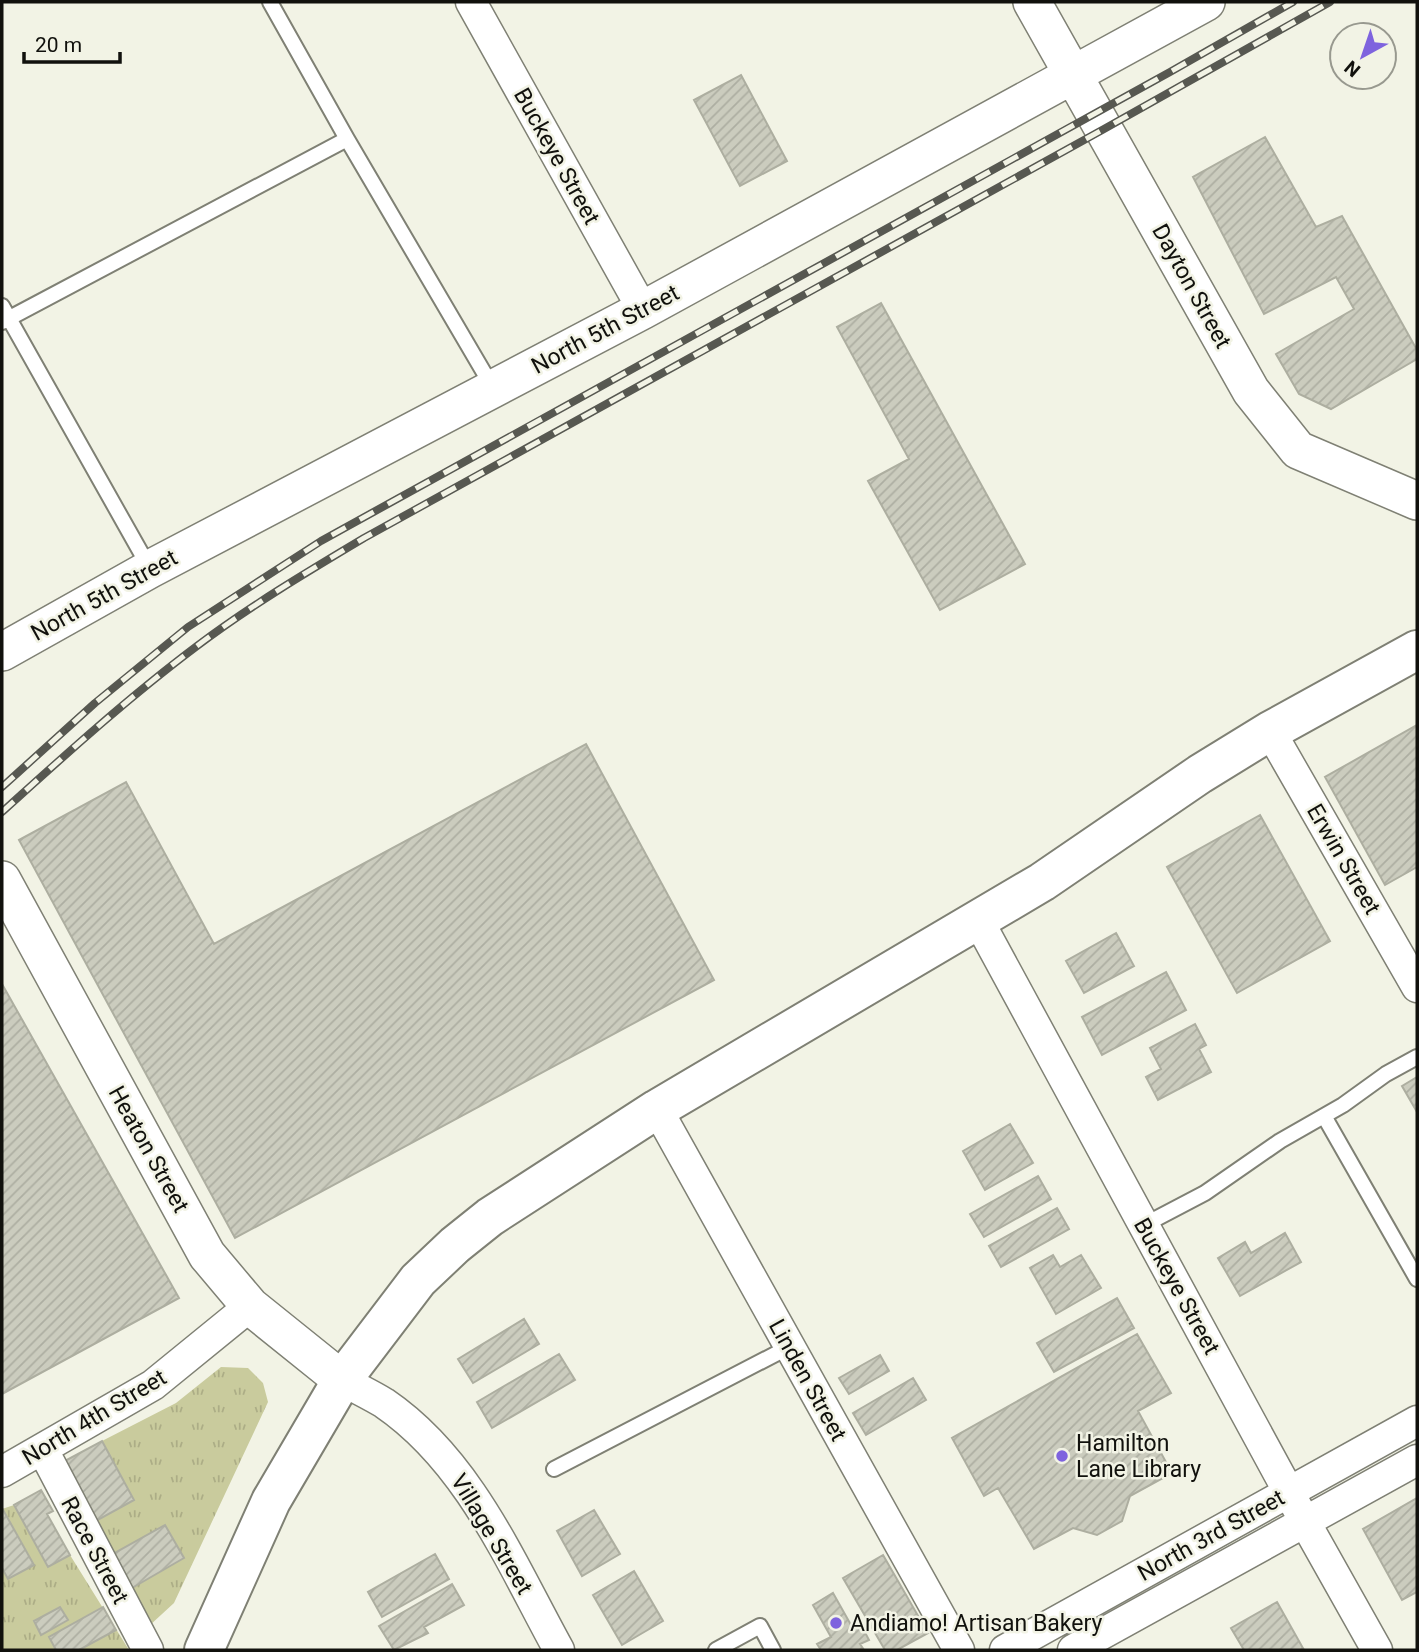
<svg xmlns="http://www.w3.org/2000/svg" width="1419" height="1652" font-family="Roboto,sans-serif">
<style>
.grass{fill:url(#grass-tufts)}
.building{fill:url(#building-hatch);stroke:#adaea0;stroke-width:2}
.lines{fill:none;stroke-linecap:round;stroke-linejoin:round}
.service-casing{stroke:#7f8074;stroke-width:18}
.minor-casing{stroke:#7f8074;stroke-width:33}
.tertiary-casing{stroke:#7f8074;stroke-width:40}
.trunk-casing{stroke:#7f8074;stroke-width:42}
.service{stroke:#fff;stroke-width:14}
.minor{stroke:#fff;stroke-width:30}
.tertiary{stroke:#fff;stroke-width:37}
.trunk{stroke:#fff;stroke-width:38}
.rail-casing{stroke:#575851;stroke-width:8}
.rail{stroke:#f2f3e5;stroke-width:5;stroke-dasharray:16;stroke-linecap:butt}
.poi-dot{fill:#7e63de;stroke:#f2f3e5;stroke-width:2.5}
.labels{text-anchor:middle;stroke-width:5;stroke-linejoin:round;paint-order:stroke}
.street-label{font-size:23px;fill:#11110d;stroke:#f2f3e5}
.poi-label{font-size:23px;fill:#11110d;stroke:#f2f3e5;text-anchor:start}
</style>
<defs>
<pattern id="grass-tufts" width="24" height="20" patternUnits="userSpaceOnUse" patternTransform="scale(1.75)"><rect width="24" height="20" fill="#c9cb9d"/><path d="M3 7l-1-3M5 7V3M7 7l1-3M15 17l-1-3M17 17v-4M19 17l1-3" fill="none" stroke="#acad86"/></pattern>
<pattern id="building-hatch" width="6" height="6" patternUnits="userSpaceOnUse" patternTransform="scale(1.75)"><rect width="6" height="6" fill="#cbccbe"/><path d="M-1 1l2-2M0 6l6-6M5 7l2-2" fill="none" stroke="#adaea2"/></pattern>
</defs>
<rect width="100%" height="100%" fill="#f2f3e5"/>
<path class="grass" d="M 221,1367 L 248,1368 L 263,1383 L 268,1402 L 174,1603 L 149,1626 L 132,1588 L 184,1558 L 165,1525 L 113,1554 L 96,1521 L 134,1500 L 102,1441 L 176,1403 Z
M 41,1490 L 53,1511 L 47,1514 L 70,1555 L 129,1650 L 2,1650 L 2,1509 L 14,1505 Z"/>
<path class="building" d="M 741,75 L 787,161 L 740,186 L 694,100 Z
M 1265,137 L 1316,227 L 1342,216 L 1417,350 L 1417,359 L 1331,409 L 1299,394 L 1276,354 L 1354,309 L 1336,277 L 1264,314 L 1193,177 Z
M 881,303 L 1025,564 L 940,610 L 868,481 L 909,459 L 837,327 Z
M 1417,725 L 1417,867 L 1385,885 L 1325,777 Z
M 586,744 L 714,980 L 235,1238 L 19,840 L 126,782 L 214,944 Z
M 1260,815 L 1330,941 L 1237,993 L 1167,867 Z
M 1116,933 L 1134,966 L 1084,993 L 1066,961 Z
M 1166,972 L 1186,1010 L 1102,1055 L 1082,1017 Z
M 2,984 L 179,1298 L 2,1394 Z
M 1195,1024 L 1206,1045 L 1199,1049 L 1211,1072 L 1158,1100 L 1146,1077 L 1161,1069 L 1150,1048 Z
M 1417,1077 L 1417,1112 L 1402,1086 Z
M 1010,1124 L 1033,1163 L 985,1190 L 963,1151 Z
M 1038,1176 L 1051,1199 L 984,1237 L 970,1214 Z
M 1057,1208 L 1069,1229 L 1001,1267 L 989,1246 Z
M 1285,1233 L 1301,1262 L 1240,1296 L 1218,1258 L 1245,1242 L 1251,1253 Z
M 1053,1255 L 1060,1267 L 1081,1255 L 1101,1288 L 1056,1314 L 1030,1268 Z
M 1117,1298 L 1134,1328 L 1054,1372 L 1037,1343 Z
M 524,1319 L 539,1344 L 473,1383 L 458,1359 Z
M 1137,1334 L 1171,1393 L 1138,1411 L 1172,1473 L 1130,1496 L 1122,1521 L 1097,1535 L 1073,1528 L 1034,1549 L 998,1488 L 984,1496 L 952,1438 Z
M 559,1354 L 575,1380 L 492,1428 L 477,1402 Z
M 880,1355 L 889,1371 L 849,1394 L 839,1378 Z
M 913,1378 L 926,1400 L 866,1435 L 853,1413 Z
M 102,1441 L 134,1500 L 96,1521 L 63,1462 Z
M 41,1490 L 53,1511 L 47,1514 L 70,1555 L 48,1567 L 14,1505 Z
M 1417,1498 L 1417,1592 L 1402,1600 L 1363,1529 Z
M 2,1508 L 34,1565 L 8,1579 L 2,1568 Z
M 594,1510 L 620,1554 L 582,1576 L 557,1531 Z
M 165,1525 L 184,1558 L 132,1588 L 113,1554 Z
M 435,1554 L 449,1579 L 382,1617 L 368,1592 Z
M 883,1555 L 928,1633 L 897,1650 L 885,1650 L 843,1578 Z
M 634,1571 L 663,1621 L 622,1645 L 593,1595 Z
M 452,1584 L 464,1605 L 424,1627 L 428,1633 L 394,1650 L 379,1626 Z
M 833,1593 L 851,1625 L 859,1621 L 869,1640 L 860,1644 L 864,1650 L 821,1650 L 817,1644 L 831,1637 L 813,1605 Z
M 1277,1602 L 1304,1650 L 1244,1650 L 1231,1628 Z
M 60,1607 L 68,1620 L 41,1635 L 34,1621 Z
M 103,1607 L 116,1630 L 79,1650 L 56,1650 L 49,1637 Z"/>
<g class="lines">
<defs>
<path id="service" d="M 270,2 L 347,139 L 493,388
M 2,306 L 149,567
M 2,322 L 347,139
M 1324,1116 L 1417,1279
M 1144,1225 L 1205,1193 L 1280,1141 L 1343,1105 L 1386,1074 L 1417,1057
M 554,1469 L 789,1347
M 716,1650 L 760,1626 L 773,1650"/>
<path id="minor" d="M 471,2 L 643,310
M 1270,731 L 1417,987
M 978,920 L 1305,1522 L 1377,1650
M 657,1109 L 959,1650
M 342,1380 C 356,1388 371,1395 384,1403 C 469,1461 511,1563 559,1650
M 43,1450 L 148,1650
M 2,1472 L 153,1385 L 250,1306
M 1005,1650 L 1417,1421
M 1073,1650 L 1417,1460"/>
<path id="tertiary" d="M 1032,2 L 1251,391 L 1298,450 L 1417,501
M 2,652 L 150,569 L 643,310 L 1206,2
M 2,880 L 207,1255 L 250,1306 L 342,1380"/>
<path id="trunk" d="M 204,1650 L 271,1501 L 342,1380 L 418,1280 L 455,1245 L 490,1217 L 657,1109 L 1042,882 L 1200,774 L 1270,731 L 1417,650"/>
</defs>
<use href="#service" class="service-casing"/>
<use href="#minor" class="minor-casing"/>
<use href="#tertiary" class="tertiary-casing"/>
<use href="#trunk" class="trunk-casing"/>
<use href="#service" class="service"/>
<use href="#minor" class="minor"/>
<use href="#tertiary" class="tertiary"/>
<use href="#trunk" class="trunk"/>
<defs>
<path id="rail" d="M 2,787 L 95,703 L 188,627 L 321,541 L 1170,72 L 1293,2
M 2,812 C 65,755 129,697 197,646 C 250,606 307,572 364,538 L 1104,129 L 1330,2"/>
</defs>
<use href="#rail" class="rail-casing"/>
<use href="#rail" class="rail"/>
</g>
<g class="poi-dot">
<circle cx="1062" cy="1456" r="7"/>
<circle cx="836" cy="1623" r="7"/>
</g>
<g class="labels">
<g class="street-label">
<text transform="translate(557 156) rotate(61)" y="8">Buckeye Street</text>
<text transform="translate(1192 286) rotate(61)" y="8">Dayton Street</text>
<text transform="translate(605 329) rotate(-28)" y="8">North 5th Street</text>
<text transform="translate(104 595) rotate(-29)" y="8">North 5th Street</text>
<text transform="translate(1344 859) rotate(60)" y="8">Erwin Street</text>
<text transform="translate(149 1149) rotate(61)" y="8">Heaton Street</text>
<text transform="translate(1177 1286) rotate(61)" y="8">Buckeye Street</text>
<text transform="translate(808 1380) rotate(61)" y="8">Linden Street</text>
<text transform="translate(94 1417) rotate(-31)" y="8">North 4th Street</text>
<text transform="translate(492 1534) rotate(59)" y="8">Village Street</text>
<text transform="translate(1211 1535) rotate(-29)" y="8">North 3rd Street</text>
<text transform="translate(95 1550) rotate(62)" y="8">Race Street</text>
</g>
<g class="poi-label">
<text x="1076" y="1451">Hamilton<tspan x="1076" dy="26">Lane Library</tspan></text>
<text x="850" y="1631">Andiamo! Artisan Bakery</text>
</g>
</g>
<rect width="1419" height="1652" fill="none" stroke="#11110d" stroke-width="7"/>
<g transform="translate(1363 56) rotate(220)"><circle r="33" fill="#f2f3e5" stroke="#98998f" stroke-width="2"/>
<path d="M0-5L12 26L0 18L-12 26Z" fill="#7e63de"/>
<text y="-10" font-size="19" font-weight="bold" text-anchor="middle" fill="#11110d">N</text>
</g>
<path d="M24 52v10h96v-10" fill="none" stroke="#11110d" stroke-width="3.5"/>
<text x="35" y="52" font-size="21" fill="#11110d" stroke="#f2f3e5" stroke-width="5" paint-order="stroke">20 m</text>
</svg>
